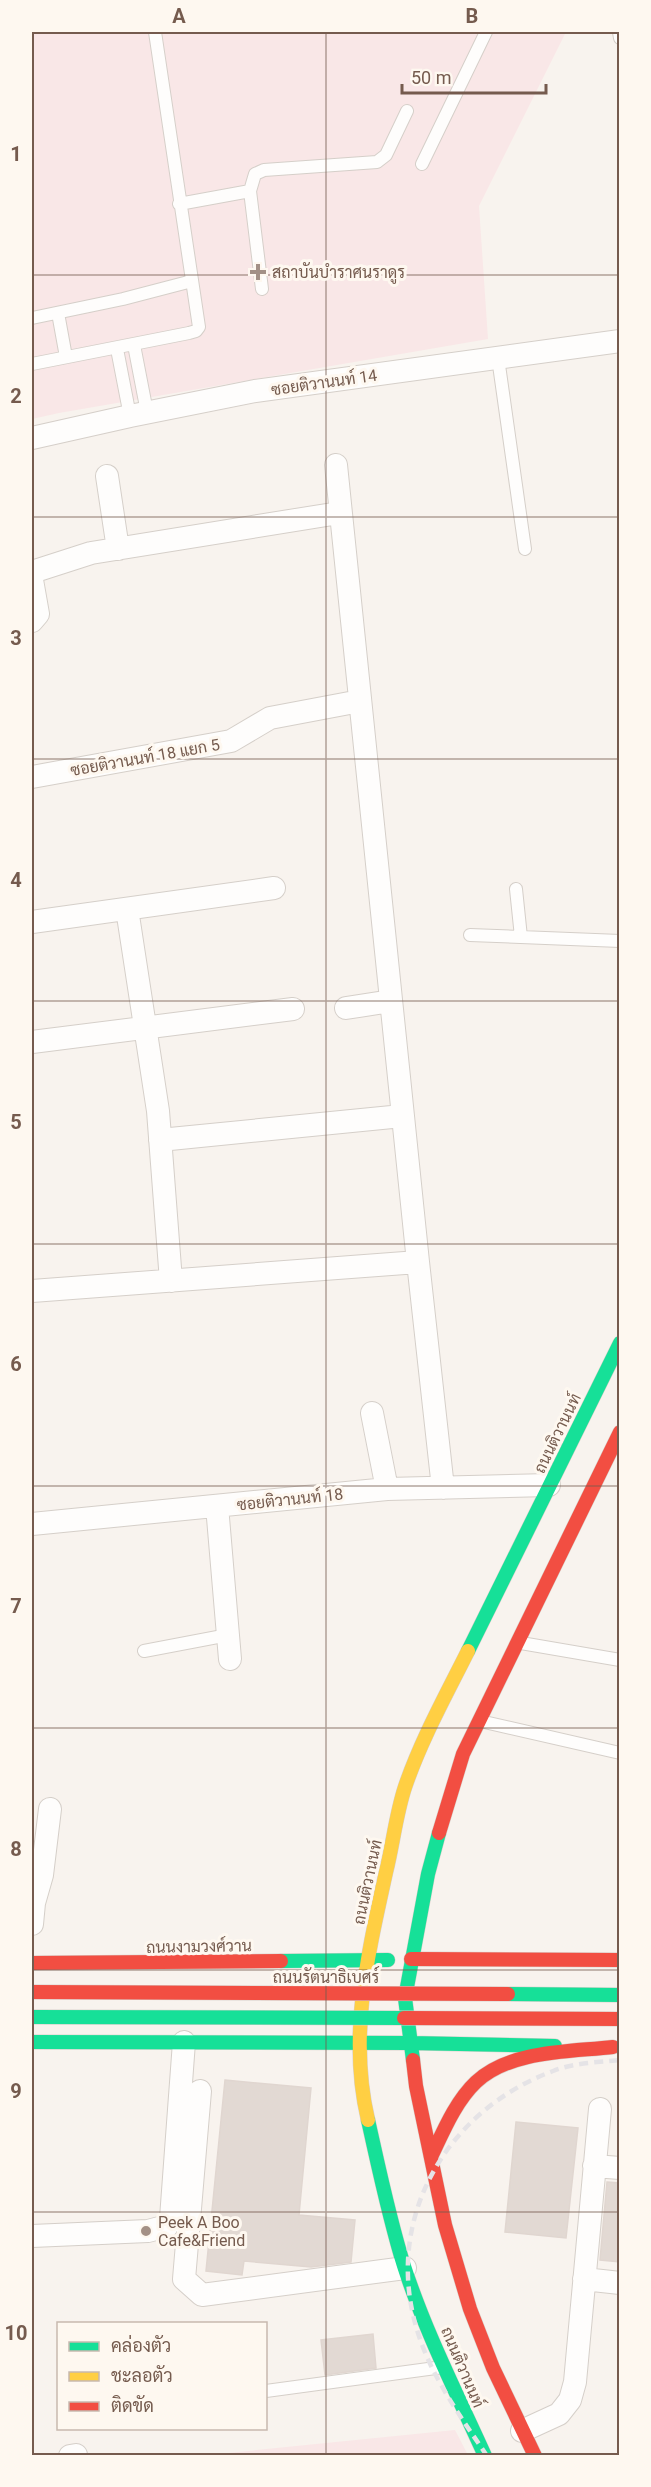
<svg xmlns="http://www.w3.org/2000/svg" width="651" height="2487" font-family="Roboto,Sarabun,sans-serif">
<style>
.medical{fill:#f9e7e7}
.building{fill:#e2d9d3;stroke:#e0d6d0;stroke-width:1.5}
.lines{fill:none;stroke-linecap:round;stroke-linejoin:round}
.lane-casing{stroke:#d5cfc9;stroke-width:14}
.street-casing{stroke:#d5cfc9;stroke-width:24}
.fast-casing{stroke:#d7d0ca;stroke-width:15}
.slow-casing{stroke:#d7d0ca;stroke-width:15}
.jam-casing{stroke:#d7d0ca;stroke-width:15}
.lane{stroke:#fefdfc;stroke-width:12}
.street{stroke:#fefdfc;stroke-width:22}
.fast{stroke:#16e098;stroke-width:14}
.slow{stroke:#ffcf43;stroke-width:14}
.jam{stroke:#f24e42;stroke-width:14}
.rail{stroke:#e5e3e6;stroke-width:4.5;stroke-dasharray:9 6;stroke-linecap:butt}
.fast-bridge-casing{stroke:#d6cdc8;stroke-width:15;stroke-linecap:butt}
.jam-bridge-casing{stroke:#d6cdc8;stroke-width:15;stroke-linecap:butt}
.fast-bridge{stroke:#16e098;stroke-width:14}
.jam-bridge{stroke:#f24e42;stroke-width:14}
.grid{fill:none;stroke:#755b4e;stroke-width:1.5;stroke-opacity:0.55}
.poi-dot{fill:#a39086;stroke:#fef8f0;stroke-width:2}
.labels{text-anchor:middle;stroke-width:6;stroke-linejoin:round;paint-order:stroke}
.poi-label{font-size:16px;fill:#755b4e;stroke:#fef8f0;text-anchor:start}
.street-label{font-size:16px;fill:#755b4e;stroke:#fef8f0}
.neatline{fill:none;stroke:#755b4e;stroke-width:2}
.grid-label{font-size:20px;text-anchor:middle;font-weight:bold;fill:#755b4e}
</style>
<rect width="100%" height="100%" fill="#f8f3ee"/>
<path class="medical" d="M 32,32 L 566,32 L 479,206 L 488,339 L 59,413 L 32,419 Z
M 455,2430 L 468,2455 L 208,2456 L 208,2455 Z"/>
<path class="building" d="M 225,2080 L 311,2088 L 299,2215 L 355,2220 L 351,2262 L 311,2267 L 244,2261 L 242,2275 L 206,2271 Z
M 516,2122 L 578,2128 L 566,2238 L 505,2232 Z
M 607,2182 L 620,2183 L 620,2262 L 600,2260 Z
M 373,2334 L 376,2368 L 325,2375 L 321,2340 Z"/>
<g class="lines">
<defs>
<path id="lane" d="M 619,32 L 620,38
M 422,164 L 486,32
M 179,204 L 250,191
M 262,289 L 250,191 L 255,174 L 264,170 L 377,162 L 386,155 L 407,111
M 58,313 L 66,357
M 32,318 L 123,299 L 192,281
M 134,345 L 147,412
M 117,349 L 130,416
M 498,358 L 525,549
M 32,364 L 189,333 L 196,331 L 199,327 L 155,32
M 516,889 L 521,937
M 470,935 L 620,941
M 521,1643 L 620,1660
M 144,1651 L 228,1635
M 480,1721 L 620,1753
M 266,2391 L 443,2367"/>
<path id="street" d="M 32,438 L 130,416 L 255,391 L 620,341
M 336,465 L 418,1262 L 443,1488
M 107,476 L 118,549
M 32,572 L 91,553 L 339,513
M 32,580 L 38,614 L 32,621
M 32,777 L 231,741 L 270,718 L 360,701
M 127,909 L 158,1111 L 171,1281
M 32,922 L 274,888
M 346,1008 L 391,1001
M 32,1042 L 293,1009
M 160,1140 L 402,1116
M 32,1291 L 418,1262
M 372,1413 L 387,1489
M 217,1506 L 230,1659
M 32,1524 L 387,1489 L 549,1485
M 32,1924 L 34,1903 L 42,1875 L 50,1809
M 200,2091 L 184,2279 L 202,2295 L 405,2268
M 594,2166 L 620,2168
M 32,2236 L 148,2231 L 167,2226 L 171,2218 L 184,2042
M 584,2279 L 620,2283
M 522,2431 L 559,2414 L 570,2400 L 575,2382 L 600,2109
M 70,2456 L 76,2455"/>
<path id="fast" d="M 468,1651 L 620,1343
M 281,1961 L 388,1960
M 32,2042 L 410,2043
M 410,2043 L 555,2046
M 413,2060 L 405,1998 L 428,1874 L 439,1833
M 368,2120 C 379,2169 389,2218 404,2266 C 425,2331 457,2394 485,2456"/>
<path id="slow" d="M 368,2120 C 348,2036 368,1954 386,1872 C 393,1844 396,1814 405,1787 C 421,1740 446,1695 468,1651"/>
<path id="jam" d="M 439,1833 L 463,1754 L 620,1432
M 411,1959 L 620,1960
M 32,1963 L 281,1961
M 413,2060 L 416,2086 L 445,2225 L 470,2309 L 493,2368 L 535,2456
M 431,2157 C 443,2132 455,2102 476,2082 C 510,2050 570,2052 613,2047"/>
</defs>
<use href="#lane" class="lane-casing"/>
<use href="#street" class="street-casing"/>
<use href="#fast" class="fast-casing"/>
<use href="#slow" class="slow-casing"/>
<use href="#jam" class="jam-casing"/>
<use href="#lane" class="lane"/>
<use href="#street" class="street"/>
<use href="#fast" class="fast"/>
<use href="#slow" class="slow"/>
<use href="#jam" class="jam"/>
<path class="rail" d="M 487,2456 C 461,2417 432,2378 418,2333 C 382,2221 445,2111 553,2071 C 573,2063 598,2062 620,2060"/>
<defs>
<path id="fast-bridge" d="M 508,1994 L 620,1995
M 32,2017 L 404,2018"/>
<path id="jam-bridge" d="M 32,1992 L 508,1994
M 404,2018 L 620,2019"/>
</defs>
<use href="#fast-bridge" class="fast-bridge-casing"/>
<use href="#jam-bridge" class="jam-bridge-casing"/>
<use href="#fast-bridge" class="fast-bridge"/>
<use href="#jam-bridge" class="jam-bridge"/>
</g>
<path class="grid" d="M 326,32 L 326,2456M 32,275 L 620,275M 32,517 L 620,517M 32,759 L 620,759M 32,1001 L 620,1001M 32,1244 L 620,1244M 32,1486 L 620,1486M 32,1728 L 620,1728M 32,1970 L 620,1970M 32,2212 L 620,2212"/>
<g class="poi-dot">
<path d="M255 263h6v6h6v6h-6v6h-6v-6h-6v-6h6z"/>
<circle cx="146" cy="2231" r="6"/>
</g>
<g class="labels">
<g class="poi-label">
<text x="272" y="278">สถาบันบำราศนราดูร</text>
<text x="158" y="2228">Peek A Boo<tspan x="158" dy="18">Cafe&amp;Friend</tspan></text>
</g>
<g class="street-label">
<text transform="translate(324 382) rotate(-8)" y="6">ซอยติวานนท์ 14</text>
<text transform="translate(145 757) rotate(-10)" y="6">ซอยติวานนท์ 18 แยก 5</text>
<text transform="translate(557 1433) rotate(-64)" y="6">ถนนติวานนท์</text>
<text transform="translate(290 1499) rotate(-6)" y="6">ซอยติวานนท์ 18</text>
<text transform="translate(367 1882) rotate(-78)" y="6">ถนนติวานนท์</text>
<text transform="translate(199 1946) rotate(-1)" y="6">ถนนงามวงศ์วาน</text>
<text x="326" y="1983">ถนนรัตนาธิเบศร์</text>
<text transform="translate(463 2367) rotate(67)" y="6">ถนนติวานนท์</text>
</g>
</g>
<rect width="651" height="2487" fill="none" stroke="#fef8f0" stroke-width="66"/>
<rect x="57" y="2322" width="210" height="108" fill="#fef8f0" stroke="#c7b9af" stroke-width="1.5"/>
<rect x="69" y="2342" width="30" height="9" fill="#16e098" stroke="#c7b9af" stroke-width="1.5"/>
<text x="111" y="2352" font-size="18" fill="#755b4e">คล่องตัว</text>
<rect x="69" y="2372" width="30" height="9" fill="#ffcf43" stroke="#c7b9af" stroke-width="1.5"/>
<text x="111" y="2382" font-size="18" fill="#755b4e">ชะลอตัว</text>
<rect x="69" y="2402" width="30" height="9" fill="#f24e42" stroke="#c7b9af" stroke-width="1.5"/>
<text x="111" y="2412" font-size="18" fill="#755b4e">ติดขัด</text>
<path d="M402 84v9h144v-9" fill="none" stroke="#755b4e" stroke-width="3"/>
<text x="411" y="84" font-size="18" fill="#755b4e" stroke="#fef8f0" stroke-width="4.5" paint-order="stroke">50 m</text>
<rect x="33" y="33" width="585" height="2421" class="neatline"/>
<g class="grid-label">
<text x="179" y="23">A</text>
<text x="472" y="23">B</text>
<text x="16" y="161">1</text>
<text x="16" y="403">2</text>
<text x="16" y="645">3</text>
<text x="16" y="887">4</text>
<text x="16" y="1129">5</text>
<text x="16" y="1371">6</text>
<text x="16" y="1613">7</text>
<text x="16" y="1856">8</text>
<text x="16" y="2098">9</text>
<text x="16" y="2340">10</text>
</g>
</svg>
